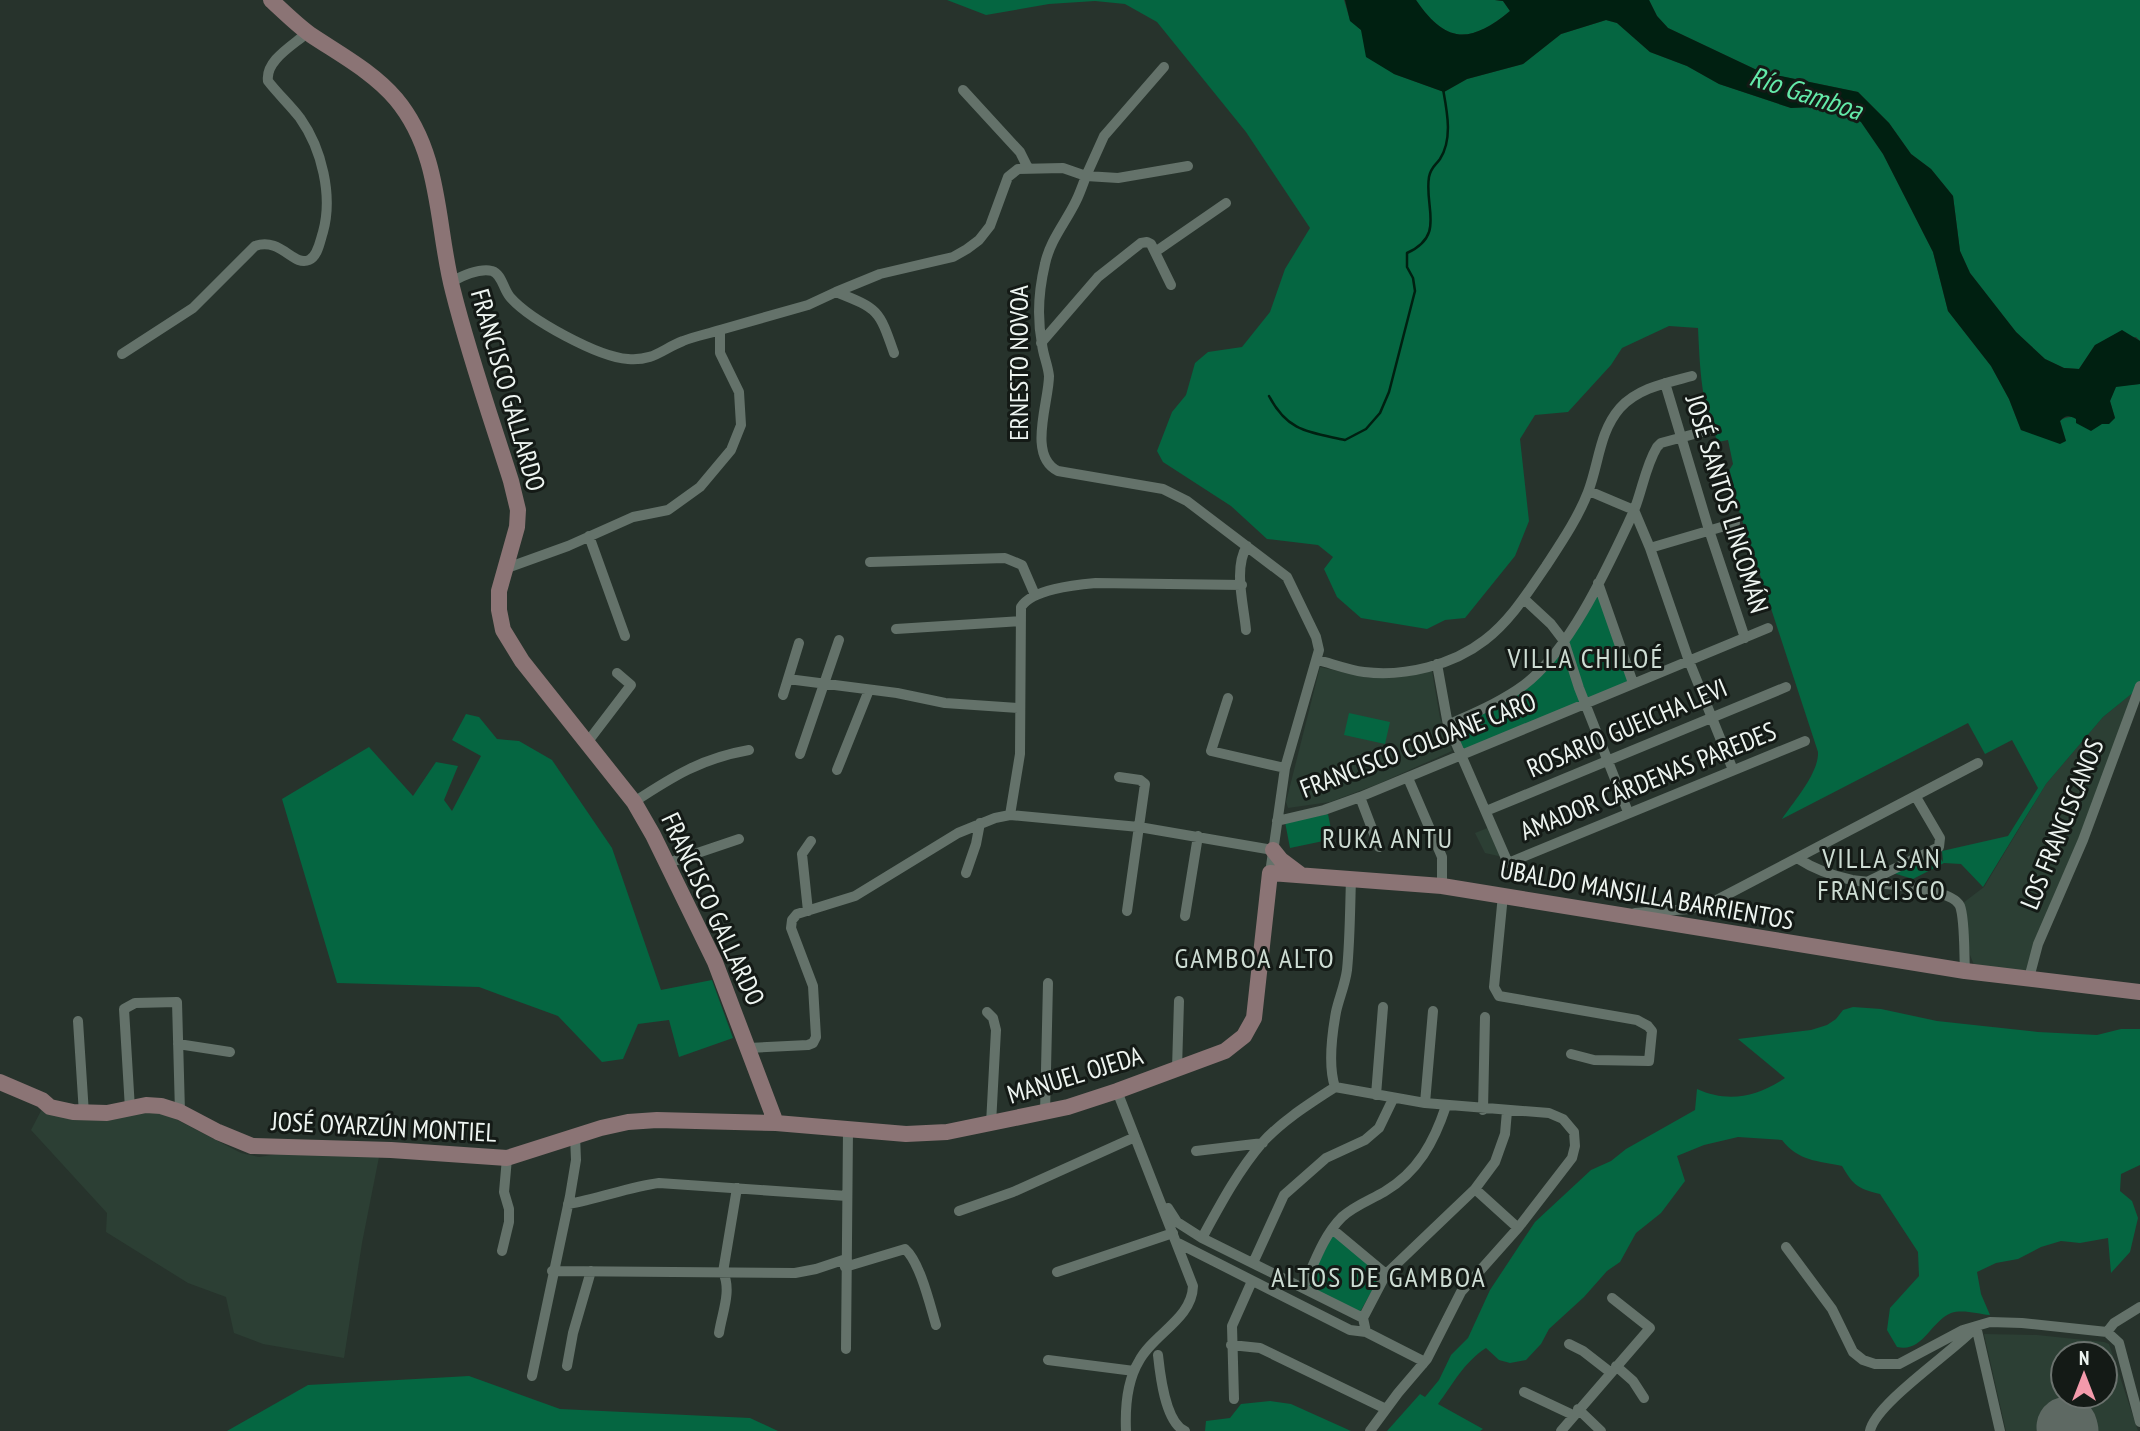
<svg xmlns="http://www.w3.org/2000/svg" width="2140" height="1431" font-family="'PT Sans Narrow',sans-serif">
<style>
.built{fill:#2c3f34;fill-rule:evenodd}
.green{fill:#056641}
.water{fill:#002011}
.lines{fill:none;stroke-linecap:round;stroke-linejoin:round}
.stream{stroke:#002011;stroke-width:2.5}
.runway{stroke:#5e6963;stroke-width:61}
.street{stroke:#64726a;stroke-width:10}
.secondary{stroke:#8b7475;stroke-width:16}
.labels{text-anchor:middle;stroke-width:6;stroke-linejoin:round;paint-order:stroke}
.street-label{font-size:26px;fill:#eef5f1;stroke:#141a16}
.water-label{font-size:28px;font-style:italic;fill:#63eaa9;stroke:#141a16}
.neighbourhood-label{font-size:28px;letter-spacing:2px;fill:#cddcd3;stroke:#141a16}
</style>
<rect width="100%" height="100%" fill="#27332c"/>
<path class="built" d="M 1320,667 L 1369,678 L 1394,678 L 1432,671 L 1440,718 L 1452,751 L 1378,784 L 1330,802 L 1288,808 L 1286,802 Z
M 2136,690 L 2078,840 L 2034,943 L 2025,973 L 1974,965 L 1970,955 L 1963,903 L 1984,887 L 2046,784 L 2103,717 Z
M 1490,827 L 1503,857 L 1485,853 L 1475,833 Z
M 42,1109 L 147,1110 L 164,1113 L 241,1153 L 259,1157 L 291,1152 L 379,1157 L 362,1243 L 344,1358 L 263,1344 L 234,1333 L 226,1297 L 188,1283 L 106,1232 L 107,1213 L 31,1130 Z
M 1984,1334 L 2037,1335 L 2104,1342 L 2109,1344 L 2138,1431 L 2006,1431 ZM 2063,1354 L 2105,1354 L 2105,1396 L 2063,1396 Z"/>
<path class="green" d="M 947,0 L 1344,0 L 1350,20 L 1361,30 L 1394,74 L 1444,92 L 1467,79 L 1523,64 L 1561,34 L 1606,20 L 1617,23 L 1650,52 L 1687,66 L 1719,84 L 1791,108 L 1832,106 L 1861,122 L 1883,154 L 1933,252 L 1948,311 L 1991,366 L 2009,399 L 2021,430 L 2066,441 L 2060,421 C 2070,412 2089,421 2102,424 L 2115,418 L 2110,401 L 2116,386 L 2140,384 L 2140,687 L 2103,717 L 2046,784 L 1983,887 L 1961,864 L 1944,863 L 1913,879 L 1893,873 L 1936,852 L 1943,862 L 1942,851 L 2008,836 L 2038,788 L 2012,740 L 1985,754 L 1968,723 L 1782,819 C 1794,801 1819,773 1818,752 L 1727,474 L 1733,464 L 1728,440 L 1718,442 C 1701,405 1700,369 1698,328 L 1669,326 L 1622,348 L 1611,365 L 1568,412 L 1535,415 L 1520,439 L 1529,521 L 1515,556 L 1465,618 L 1445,620 L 1427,629 L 1361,618 L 1337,597 L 1324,569 L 1333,557 L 1318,545 L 1267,539 L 1231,506 L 1163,462 L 1157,451 L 1172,412 L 1186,395 L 1195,363 L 1208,352 L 1242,347 L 1270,312 L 1285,269 L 1310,228 L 1246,132 L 1157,22 L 1125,4 L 1095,1 L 1049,4 L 986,15 Z
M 1416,0 L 1495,0 L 1503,1 L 1510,11 C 1470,44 1446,44 1416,0 Z
M 1649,0 L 2140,0 L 2140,341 L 2136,337 L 2095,345 L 2079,369 L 2064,368 L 2045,359 L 2016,332 L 1970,273 L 1960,251 L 1953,196 L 1931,169 L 1911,154 L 1889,123 L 1858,92 L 1761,72 L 1668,28 L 1657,16 Z
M 1597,586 L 1632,683 L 1461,753 L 1449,725 L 1537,676 Z
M 1349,713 L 1390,722 L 1385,744 L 1344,735 Z
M 466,714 L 479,717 L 497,739 L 519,741 L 552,760 L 612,848 L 661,990 L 712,980 L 733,1038 L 679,1057 L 669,1020 L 638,1024 L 623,1059 L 602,1062 L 558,1016 L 479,987 L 337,983 L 282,799 L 369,747 L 413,796 L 436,762 L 458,766 L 444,800 L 452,811 L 481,756 L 452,740 Z
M 1328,814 L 1333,839 L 1290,848 L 1285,822 Z
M 1853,1007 L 1881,1009 L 1937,1021 L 2038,1032 L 2097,1035 L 2121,1029 L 2140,1029 L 2140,1165 L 2121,1174 L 2120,1191 L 2132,1201 L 2138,1218 L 2130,1252 L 2111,1273 L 2108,1238 L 2080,1243 L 2061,1241 L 2041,1247 L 2018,1259 L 1996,1263 L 1977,1272 L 1981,1294 L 1990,1315 C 1978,1314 1963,1309 1951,1313 C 1930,1322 1923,1353 1897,1347 L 1887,1330 L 1890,1308 L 1919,1276 L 1918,1252 L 1880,1194 C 1857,1188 1854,1186 1842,1166 C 1818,1161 1798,1161 1782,1140 L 1738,1137 L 1704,1145 L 1677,1156 L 1685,1181 L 1661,1213 L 1636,1233 L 1620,1262 L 1607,1271 L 1584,1297 L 1549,1329 L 1541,1344 L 1526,1360 L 1510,1363 L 1499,1360 L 1486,1348 C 1463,1363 1454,1383 1438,1404 L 1483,1429 L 1480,1431 L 1387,1431 L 1420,1394 L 1425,1397 L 1439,1380 L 1451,1355 L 1468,1338 L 1490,1290 L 1535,1222 L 1591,1170 L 1611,1161 L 1626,1149 L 1695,1110 L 1697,1089 C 1728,1103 1757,1097 1785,1078 L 1738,1039 L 1811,1030 L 1827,1025 L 1836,1019 L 1843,1010 Z
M 1333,1234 L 1381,1275 L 1360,1312 L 1307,1286 Z
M 469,1376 L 560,1409 L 750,1418 L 778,1431 L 227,1431 L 308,1385 Z
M 1270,1401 L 1291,1404 L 1351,1431 L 1205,1431 L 1206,1421 L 1230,1418 L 1241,1404 Z"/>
<path class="water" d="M 1345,0 L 1416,0 C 1446,44 1470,44 1510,11 L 1503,1 L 1495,0 L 1649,0 L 1657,16 L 1668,28 L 1761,72 L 1858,92 L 1889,123 L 1911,154 L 1931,169 L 1953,196 L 1960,251 L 1970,273 L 2016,332 L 2045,359 L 2064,368 L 2079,369 L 2095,345 L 2122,330 L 2140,341 L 2140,384 L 2116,387 L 2110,401 L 2115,418 L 2109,424 L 2102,424 L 2091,431 L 2076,423 L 2076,419 C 2069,415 2065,415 2060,421 L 2066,441 L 2060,444 L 2021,430 L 2009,399 L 1991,366 L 1948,311 L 1933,252 L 1883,154 L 1861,122 L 1832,106 L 1791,108 L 1719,84 L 1687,66 L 1650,52 L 1617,23 L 1606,20 L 1561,34 L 1523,64 L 1467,79 L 1444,92 L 1394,74 L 1366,57 L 1361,30 L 1350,21 Z"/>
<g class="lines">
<path class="stream" d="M 1269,396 C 1288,432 1309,432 1345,440 L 1366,429 L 1380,413 L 1389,392 L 1415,291 L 1413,278 L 1407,267 L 1407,253 C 1446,235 1424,208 1429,177 C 1431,167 1435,166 1440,159 C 1453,139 1447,111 1443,89"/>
<path class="runway" d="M 2067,1427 L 2068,1431"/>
<path class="street" d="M 1164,67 L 1104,136 L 1086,176 L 1118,178 L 1188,166
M 963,90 L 1020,152 L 1028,168
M 1155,252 L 1226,203
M 451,282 C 462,276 479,268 492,271 C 502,274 503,289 510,297 C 530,320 598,357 628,359 C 654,361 662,349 683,341 C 695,336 708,334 720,330
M 836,292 L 880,274 L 953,257 L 967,249 L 979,240 L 990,226 L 1008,177 L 1018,169 L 1063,168 L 1086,176 C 1083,184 1080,193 1076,201 C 1066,222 1050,240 1045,264 C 1039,289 1037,318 1042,344 C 1043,355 1048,365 1049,376 C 1049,402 1027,456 1058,471 L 1163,489 L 1187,501 L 1287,577 L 1316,637 L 1319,650 L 1285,768 L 1270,873
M 1041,343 L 1098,277 L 1141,243 L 1147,242 L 1151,244 L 1171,285
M 122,354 L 193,308 L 255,246 C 281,237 293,267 309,260 C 318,256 320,241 323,232 C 333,196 322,149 300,118 C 290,105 278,94 268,81 C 265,60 294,45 308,32
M 1665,383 L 1709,530 L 1745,638
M 1589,491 L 1634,510 L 1650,548 L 1689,661 L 1733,770
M 589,536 L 625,636
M 1650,548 L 1735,523
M 870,562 L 1005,558 L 1022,565 L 1035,595
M 507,568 L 568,546 L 633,517 L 668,510 L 700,487 L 731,450 L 741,425 L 739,392 L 720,353 L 720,330 L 808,305 L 836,292 C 879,309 879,310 894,353
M 1598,583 L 1633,683
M 1524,599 L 1551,624 L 1564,641 L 1579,688 L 1628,812
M 896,629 L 1021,621
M 1246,630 C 1244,606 1233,568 1247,546
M 1318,660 C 1333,664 1349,670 1364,672 C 1405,677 1453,665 1485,640 C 1511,620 1528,592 1546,566 C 1561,543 1578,518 1588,492 C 1599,464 1599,432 1620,408 C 1638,388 1666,383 1692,376
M 1437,664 L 1448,725 L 1508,863 L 1805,741
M 788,679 L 897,693 L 945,703 L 1019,708
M 783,695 L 799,643
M 1228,698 L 1211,751 L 1285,768
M 1448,725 C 1474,713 1501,702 1524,685 C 1571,649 1608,566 1633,513 C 1642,492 1645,467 1657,447 L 1661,443 L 1709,430
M 586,744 L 631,685 L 617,673
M 800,754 L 839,640
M 837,770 L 869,690
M 1119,777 L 1140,780 L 1145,784 L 1127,911
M 1408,778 L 1442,857 L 1442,886
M 1360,797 L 1379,847
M 634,802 C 672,777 702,758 749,750
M 1486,811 L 1786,687
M 1010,815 L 1020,754 L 1021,607 C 1032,589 1075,585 1096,583 L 1242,585
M 1277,821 L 1324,810 L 1360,797 L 1768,628
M 1797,858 C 1814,869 1833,876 1852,880 C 1874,884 1951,886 1960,906 C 1965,919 1964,955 1965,971
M 665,864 L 739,839
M 966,873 L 976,844 L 980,823
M 1867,882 L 1939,847 L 1940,838 L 1916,797
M 1503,895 L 1494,987 L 1499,996 L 1637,1020 L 1648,1026 L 1652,1031 L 1649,1061 L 1594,1060 L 1571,1054
M 808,911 L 802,854 L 811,841
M 1635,913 L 1689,909 L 1711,903 L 1978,763
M 1185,916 L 1198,836
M 2029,978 L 2038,944 L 2083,840 L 2140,686
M 987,1012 L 993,1018 L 996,1030 L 991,1124
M 78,1021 L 84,1114
M 178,1044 L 230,1052
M 748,1048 L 808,1045 L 813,1043 L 816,1037 L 813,986 L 791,928 L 792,920 L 797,914 L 855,896 L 958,833 L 995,818 L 1010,815 L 1139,827 L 1273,850
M 1177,1069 L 1179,1001
M 1335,1087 L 1425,1103 L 1549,1113 L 1563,1119 L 1574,1132 L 1575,1146 L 1572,1158 L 1518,1228 L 1461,1292 L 1427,1359 L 1398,1393 L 1370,1431
M 1335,1087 C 1328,1066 1332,1034 1336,1012 C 1339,998 1345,985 1347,970 C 1350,940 1350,909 1351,879
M 1117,1091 L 1193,1286 C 1192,1319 1153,1334 1139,1361 C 1127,1381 1125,1408 1126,1431
M 1376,1095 L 1383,1007
M 1425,1103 L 1433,1011
M 130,1109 L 124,1009 L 135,1003 L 177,1002 L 180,1112
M 1483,1110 L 1485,1017
M 1045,1113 L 1048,983
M 1196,1151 L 1263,1143
M 1475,1189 L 1518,1228
M 568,1204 C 599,1199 628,1187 659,1183 L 847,1196
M 1168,1208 L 1177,1222 L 1202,1238 L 1363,1318
M 959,1211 L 1013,1192 L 1135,1137
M 1332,1229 L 1386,1274
M 1202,1238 C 1220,1205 1238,1171 1262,1143 C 1283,1120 1309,1104 1335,1087
M 1176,1242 L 1350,1330 L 1366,1332 L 1421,1360 L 1423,1364
M 1786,1247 L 1832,1309 L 1853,1352 L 1863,1360 L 1875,1364 L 1899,1364 L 1963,1330 L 1990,1322 L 2022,1323 L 2107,1332 L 2119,1343 L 2140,1422
M 502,1251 L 509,1222 L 509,1209 L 504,1192 L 507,1158
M 1253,1263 L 1284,1195 L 1326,1158 L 1365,1140 L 1379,1128 L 1393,1099
M 845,1267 L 905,1249 C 920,1262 930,1305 936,1325
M 552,1271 L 795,1273 L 816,1269 L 846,1259
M 1057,1272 L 1173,1233
M 1303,1288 C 1314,1264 1323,1236 1342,1217 C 1354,1206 1370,1200 1384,1192 C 1418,1172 1434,1142 1446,1106
M 1976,1326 L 2000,1431
M 1366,1332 L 1363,1318 L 1386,1274 L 1475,1189 L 1495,1162 L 1505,1134 L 1507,1111
M 2107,1332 L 2114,1323 L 2140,1307
M 719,1333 C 722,1313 732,1291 723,1272 L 737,1188
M 1569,1344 L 1583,1351 L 1610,1372
M 1231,1345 L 1260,1348 L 1386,1409
M 846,1349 L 848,1130
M 1158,1355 C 1160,1374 1165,1422 1185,1431
M 1048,1360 L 1134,1371
M 567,1366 L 573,1333 L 591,1271
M 1616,1366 L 1633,1381 L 1644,1398
M 532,1376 L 570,1196 L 576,1160 L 575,1136
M 1524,1392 L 1573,1415
M 1234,1399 L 1232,1326 L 1252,1281
M 1578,1409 L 1601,1431
M 1561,1431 L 1650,1328 L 1612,1298
M 1870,1431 C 1875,1404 1951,1353 1974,1329"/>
<path class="secondary" d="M 271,0 C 284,12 297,25 311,35 C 341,55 373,72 396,99 C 442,154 436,226 453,291 C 469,355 491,418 511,481 L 518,510 L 517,527 L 499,591 L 499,610 L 503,630 L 522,661 L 634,802 L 653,835 L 715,962 L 776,1123
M 1273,850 L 1281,860 L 1301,875
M 0,1082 L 42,1100 L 50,1107 L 73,1112 L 107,1113 L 146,1105 L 161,1106 L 180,1112 L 218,1132 L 252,1146 L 391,1150 L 507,1158 L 601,1128 L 628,1122 L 657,1120 L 776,1123 L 906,1134 L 947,1132 L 1068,1107 L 1117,1091 L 1225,1051 L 1244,1036 L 1254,1018 L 1270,873 L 1442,886 L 1965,971 L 2140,992"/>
</g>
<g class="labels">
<g class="street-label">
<text transform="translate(1019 363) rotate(-90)" y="9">ERNESTO NOVOA</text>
<text transform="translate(508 390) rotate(74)" y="9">FRANCISCO GALLARDO</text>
<text transform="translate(1727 504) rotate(73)" y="9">JOSÉ SANTOS LINCOMÁN</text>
<text transform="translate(1627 728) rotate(-23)" y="9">ROSARIO GUEICHA LEVI</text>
<text transform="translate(1418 745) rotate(-21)" y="9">FRANCISCO COLOANE CARO</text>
<text transform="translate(1648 781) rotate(-22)" y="9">AMADOR CÁRDENAS PAREDES</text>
<text transform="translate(2062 824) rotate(-68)" y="9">LOS FRANCISCANOS</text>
<text transform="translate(1647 895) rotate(10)" y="9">UBALDO MANSILLA BARRIENTOS</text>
<text transform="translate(713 909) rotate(65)" y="9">FRANCISCO GALLARDO</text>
<text transform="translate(1075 1075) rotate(-17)" y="9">MANUEL OJEDA</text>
<text transform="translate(384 1127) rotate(3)" y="9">JOSÉ OYARZÚN MONTIEL</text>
</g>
<g class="water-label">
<text transform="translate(1806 93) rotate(18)" y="10">Río Gamboa</text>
</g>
<g class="neighbourhood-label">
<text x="1586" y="668">VILLA CHILOÉ</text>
<text x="1388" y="848">RUKA ANTU</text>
<text x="1882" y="868">VILLA SAN<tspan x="1882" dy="32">FRANCISCO</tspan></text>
<text x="1255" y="968">GAMBOA ALTO</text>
<text x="1379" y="1287">ALTOS DE GAMBOA</text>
</g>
</g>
<g transform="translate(2084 1375)"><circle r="33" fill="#141a16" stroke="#6b726e" stroke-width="2"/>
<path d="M0-5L12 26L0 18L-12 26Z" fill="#f39aab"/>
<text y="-10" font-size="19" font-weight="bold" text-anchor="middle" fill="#eef5f1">N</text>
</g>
</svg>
